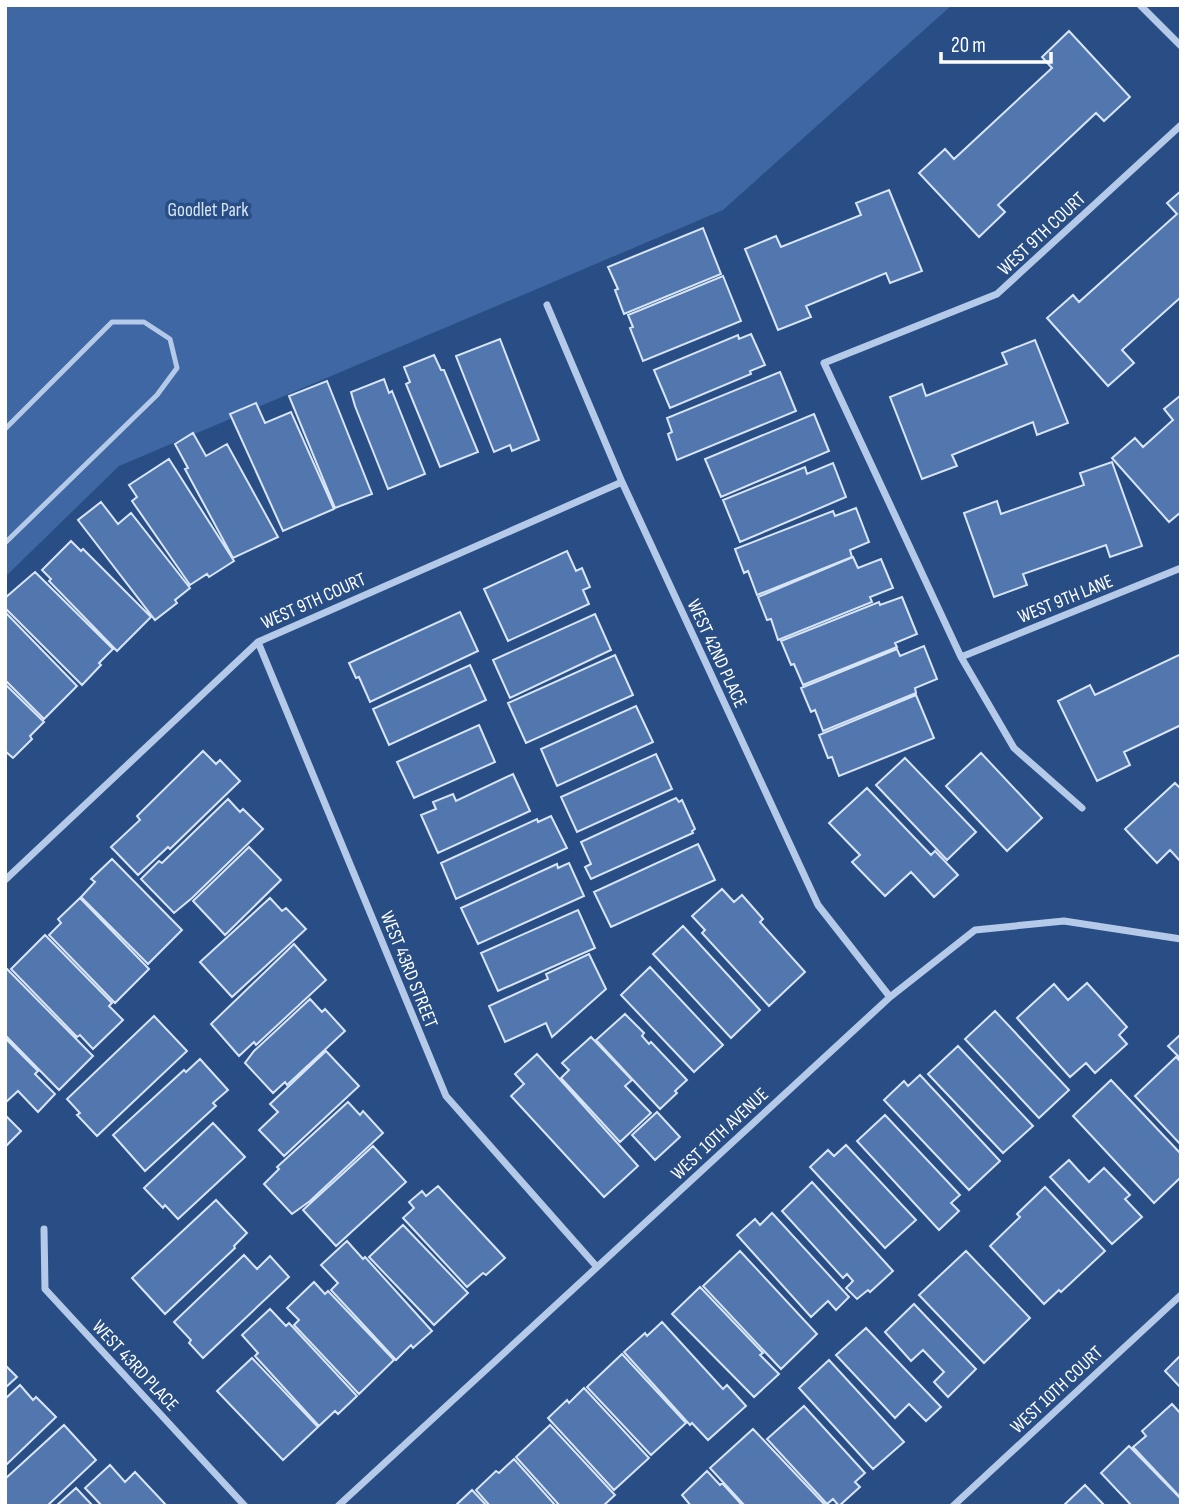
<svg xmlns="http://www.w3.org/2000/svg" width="1186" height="1511" font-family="'Sofia Sans Condensed',sans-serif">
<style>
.park{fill:#3e67a3}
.building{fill:#5277ae;stroke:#d8e5f6;stroke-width:2}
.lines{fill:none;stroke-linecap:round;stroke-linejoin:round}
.service{stroke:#b5cae8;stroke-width:5}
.minor{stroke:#b5cae8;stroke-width:7}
.labels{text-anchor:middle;stroke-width:7;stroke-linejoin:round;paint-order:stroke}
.park-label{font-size:19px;fill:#d8e5f6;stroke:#294e86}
.street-label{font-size:19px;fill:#fff;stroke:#294e86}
</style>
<rect width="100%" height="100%" fill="#294e86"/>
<path class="park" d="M 5,5 L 952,5 L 723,210 L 119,466 L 5,577 Z"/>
<path class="building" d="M 1069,31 L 1130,97 L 1104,121 L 1096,113 L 998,205 L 1005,212 L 979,237 L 919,173 L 945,149 L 954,159 L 1052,68 L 1042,57 Z
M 889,190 L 922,271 L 890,283 L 886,273 L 806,306 L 811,317 L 778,330 L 745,249 L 776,236 L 781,247 L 861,215 L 856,203 Z
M 1181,191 L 1181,297 L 1122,350 L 1134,363 L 1108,386 L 1047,318 L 1073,295 L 1079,302 L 1177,214 L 1167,203 Z
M 703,228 L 721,274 L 624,314 L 615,290 L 618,289 L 608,267 Z
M 723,276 L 741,321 L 643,361 L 630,328 L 633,327 L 628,315 Z
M 751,334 L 765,365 L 750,371 L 751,374 L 670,408 L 654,370 L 738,335 L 739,339 Z
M 500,339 L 539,440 L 512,451 L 510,445 L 494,452 L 456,356 Z
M 1035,340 L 1068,423 L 1037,435 L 1033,422 L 952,455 L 957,466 L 922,479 L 890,397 L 922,384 L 926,396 L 1007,364 L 1002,353 Z
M 434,355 L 441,370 L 444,370 L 478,452 L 440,467 L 406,384 L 410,382 L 404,367 Z
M 780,372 L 796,411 L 677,460 L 668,434 L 672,432 L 667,418 Z
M 384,379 L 389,393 L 392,391 L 425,474 L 388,489 L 355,406 L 351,392 Z
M 327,381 L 372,494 L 335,508 L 289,396 Z
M 1181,395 L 1181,512 L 1169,522 L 1112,458 L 1135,438 L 1143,447 L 1173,420 L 1164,409 Z
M 256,403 L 265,423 L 291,412 L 334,509 L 283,531 L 230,414 Z
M 814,414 L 829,451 L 721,497 L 705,459 Z
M 193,433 L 206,456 L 227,444 L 278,537 L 233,558 L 185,469 L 188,468 L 175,444 Z
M 169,459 L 234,561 L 209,577 L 207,574 L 190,585 L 132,501 L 137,497 L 129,485 Z
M 1112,462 L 1142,546 L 1110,557 L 1106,545 L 1023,574 L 1027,585 L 994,597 L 964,513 L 997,501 L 1001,514 L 1084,485 L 1080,473 Z
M 833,463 L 846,497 L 740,542 L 723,500 L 805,467 L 807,474 Z
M 101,502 L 118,524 L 131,513 L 190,588 L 175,600 L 177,603 L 155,620 L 78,520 Z
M 856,508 L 869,542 L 850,550 L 852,557 L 757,595 L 748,571 L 744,573 L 735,549 L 833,511 L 835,516 Z
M 71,541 L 81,551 L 83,549 L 151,617 L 117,651 L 49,581 L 51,579 L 42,570 Z
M 567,551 L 576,571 L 582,568 L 590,587 L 583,590 L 589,604 L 508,641 L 484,589 Z
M 853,557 L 858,568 L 881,559 L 893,588 L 870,597 L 872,602 L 778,640 L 771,619 L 767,620 L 758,597 Z
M 35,572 L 113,649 L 99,663 L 101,665 L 82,685 L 5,608 L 5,598 Z
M 902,597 L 917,634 L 895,643 L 897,647 L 803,685 L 794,664 L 791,665 L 781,641 L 879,602 L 880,605 Z
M 5,612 L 77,686 L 44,719 L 5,680 Z
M 460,612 L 478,651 L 370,702 L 359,677 L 356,678 L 349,663 Z
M 595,614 L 611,650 L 510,698 L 493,660 Z
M 924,646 L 937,679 L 915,688 L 916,693 L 823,731 L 815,710 L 811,712 L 801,688 L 897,649 L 900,656 Z
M 1181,654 L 1181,725 L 1124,752 L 1130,765 L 1097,781 L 1058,701 L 1090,685 L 1095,695 Z
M 615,655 L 633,695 L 526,743 L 508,703 Z
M 470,665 L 486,700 L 389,745 L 373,709 Z
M 5,684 L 44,722 L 30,736 L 32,739 L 13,758 L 5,751 Z
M 916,695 L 934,738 L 839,776 L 832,757 L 828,758 L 819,735 Z
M 636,706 L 653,742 L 557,786 L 541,749 Z
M 479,725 L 495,762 L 414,798 L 397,762 Z
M 203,751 L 216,764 L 220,760 L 240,781 L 170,849 L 168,847 L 138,875 L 111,847 L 140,820 L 137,816 Z
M 981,753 L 1042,818 L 1007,851 L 946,786 Z
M 656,754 L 672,789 L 577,832 L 561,797 Z
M 905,758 L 976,832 L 947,860 L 876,785 Z
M 513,774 L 530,811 L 438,853 L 421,815 L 436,809 L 433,802 L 453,794 L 456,801 Z
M 1175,783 L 1181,789 L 1181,862 L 1170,850 L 1157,863 L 1125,829 Z
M 867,788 L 931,855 L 935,851 L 958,875 L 934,897 L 911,872 L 885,896 L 852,862 L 860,855 L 829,823 Z
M 676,798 L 679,802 L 682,800 L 695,829 L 692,831 L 693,833 L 591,879 L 585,867 L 591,864 L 581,842 Z
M 228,799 L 240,812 L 243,809 L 263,829 L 192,898 L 174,913 L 141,879 L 159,861 L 162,863 Z
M 551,816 L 567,848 L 456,899 L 441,863 L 537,819 L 538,822 Z
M 698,844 L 715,880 L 611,927 L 594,892 Z
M 249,847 L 281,880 L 225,935 L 193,901 Z
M 112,859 L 182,930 L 148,964 L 81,897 L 95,882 L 91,879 Z
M 569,863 L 584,896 L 478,944 L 461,908 L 557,864 L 558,868 Z
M 722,889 L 734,902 L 742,895 L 763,919 L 760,922 L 805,972 L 769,1006 L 702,933 L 705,930 L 692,916 Z
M 80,898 L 149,969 L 115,1003 L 49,935 L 61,923 L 58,919 Z
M 270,898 L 282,911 L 286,908 L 306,929 L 232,997 L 200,962 Z
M 578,910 L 595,948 L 498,991 L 481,953 Z
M 683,926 L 760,1010 L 731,1038 L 653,954 Z
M 45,935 L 112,1003 L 109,1006 L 123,1020 L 93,1049 L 80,1035 L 77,1037 L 11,969 Z
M 294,944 L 326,980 L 256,1045 L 254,1042 L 239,1056 L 211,1024 Z
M 589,954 L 606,989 L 552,1037 L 546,1023 L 505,1042 L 489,1006 L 548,979 L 546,974 Z
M 5,967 L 93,1056 L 59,1090 L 5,1035 Z
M 650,967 L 723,1045 L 694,1072 L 621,995 Z
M 1087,983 L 1127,1027 L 1119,1035 L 1127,1044 L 1095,1073 L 1086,1063 L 1070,1077 L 1017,1018 L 1054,984 L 1068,1000 Z
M 310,999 L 322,1012 L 325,1009 L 345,1031 L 287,1085 L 285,1082 L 273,1093 L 245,1063 L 254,1051 Z
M 995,1011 L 1069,1090 L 1039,1118 L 965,1039 Z
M 625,1014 L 644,1033 L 642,1036 L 649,1044 L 651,1042 L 687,1080 L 675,1091 L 677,1093 L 660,1109 L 596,1040 Z
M 154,1016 L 187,1051 L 97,1136 L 77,1115 L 80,1113 L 67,1099 Z
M 1181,1034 L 1181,1059 L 1168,1046 Z
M 591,1037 L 632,1080 L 625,1086 L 651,1113 L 620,1142 L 561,1078 L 569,1070 L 562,1063 Z
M 5,1038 L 38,1071 L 35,1074 L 55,1094 L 38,1112 L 18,1091 L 5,1103 Z
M 958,1046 L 1033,1126 L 1003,1153 L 928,1074 Z
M 326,1051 L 359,1086 L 284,1156 L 259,1130 L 278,1112 L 270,1104 Z
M 537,1054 L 638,1166 L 604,1197 L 511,1096 L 524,1084 L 515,1074 Z
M 1176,1057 L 1181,1062 L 1181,1145 L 1135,1096 Z
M 200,1059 L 228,1090 L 213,1103 L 216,1106 L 145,1171 L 113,1135 L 184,1070 L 186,1072 Z
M 920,1075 L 1000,1161 L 969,1190 L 884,1100 L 904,1081 L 908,1086 Z
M 1111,1080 L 1181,1154 L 1181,1177 L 1154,1203 L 1073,1116 Z
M 348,1102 L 360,1115 L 363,1111 L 383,1133 L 310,1201 L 292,1214 L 264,1184 L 279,1169 L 277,1167 Z
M 657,1112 L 680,1137 L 655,1160 L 632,1135 Z
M 5,1115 L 21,1131 L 5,1147 Z
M 885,1115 L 960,1195 L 951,1203 L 959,1211 L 939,1230 L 857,1141 Z
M 213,1123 L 245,1157 L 178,1219 L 165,1205 L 163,1208 L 144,1188 Z
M 846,1145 L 916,1220 L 885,1248 L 810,1167 L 828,1150 L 834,1156 Z
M 373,1146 L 406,1182 L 336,1246 L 303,1210 Z
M 1069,1160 L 1089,1182 L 1104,1168 L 1130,1195 L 1125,1199 L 1142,1217 L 1112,1244 L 1050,1177 Z
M 812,1182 L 893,1271 L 870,1292 L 868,1290 L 857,1299 L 846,1288 L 853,1281 L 847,1274 L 843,1278 L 782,1211 Z
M 438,1186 L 505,1258 L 486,1275 L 483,1273 L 467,1287 L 403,1218 L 414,1208 L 409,1202 L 422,1191 L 426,1196 Z
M 1045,1187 L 1105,1251 L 1061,1292 L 1059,1290 L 1044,1304 L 990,1246 L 1020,1217 L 1017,1214 Z
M 216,1200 L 247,1233 L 234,1246 L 235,1248 L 165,1314 L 132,1278 Z
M 772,1213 L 849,1297 L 836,1310 L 828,1301 L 811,1317 L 737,1235 L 755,1219 L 760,1225 Z
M 403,1225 L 468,1293 L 434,1325 L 369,1257 Z
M 347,1241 L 363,1259 L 365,1257 L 432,1331 L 413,1348 L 411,1345 L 396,1360 L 331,1290 L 338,1283 L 321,1265 Z
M 740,1251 L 817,1334 L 781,1369 L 703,1286 Z
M 966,1251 L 1030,1318 L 984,1363 L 919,1295 Z
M 244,1255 L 257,1269 L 270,1256 L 289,1277 L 203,1358 L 189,1343 L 191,1340 L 174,1322 Z
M 314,1282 L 325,1294 L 328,1291 L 394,1360 L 359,1394 L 294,1325 L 299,1320 L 287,1308 Z
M 700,1287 L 763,1353 L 760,1355 L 779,1374 L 754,1397 L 672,1314 Z
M 914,1304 L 976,1369 L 948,1397 L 934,1382 L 944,1372 L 923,1350 L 911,1361 L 885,1332 Z
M 270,1309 L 286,1326 L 289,1323 L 357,1396 L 338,1414 L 335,1411 L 319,1426 L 255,1356 L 258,1353 L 242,1335 Z
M 662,1322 L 723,1389 L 727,1385 L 746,1406 L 708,1440 L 692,1423 L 690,1425 L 624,1352 L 645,1333 L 647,1336 Z
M 866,1328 L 941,1407 L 926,1421 L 909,1404 L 895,1418 L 836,1355 Z
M 622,1354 L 686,1423 L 651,1455 L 587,1387 Z
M 1181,1355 L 1181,1388 L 1165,1371 Z
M 252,1358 L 318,1427 L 283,1460 L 217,1391 Z
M 829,1360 L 904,1442 L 873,1469 L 799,1388 Z
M 5,1365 L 17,1377 L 5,1388 Z
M 20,1385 L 33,1400 L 36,1397 L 56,1417 L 5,1466 L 5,1399 Z
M 584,1388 L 649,1458 L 614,1490 L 548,1418 L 567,1400 L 569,1403 Z
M 1172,1404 L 1181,1414 L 1181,1498 L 1133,1447 L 1146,1436 L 1142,1431 Z
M 804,1406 L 865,1473 L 855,1482 L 860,1487 L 839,1506 L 833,1499 L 827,1504 L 767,1439 Z
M 64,1425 L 96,1460 L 47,1506 L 5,1506 L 5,1479 Z
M 550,1425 L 615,1495 L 603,1506 L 560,1506 L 516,1457 Z
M 753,1429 L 826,1506 L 745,1506 L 710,1468 Z
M 1129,1446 L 1181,1499 L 1181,1506 L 1132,1506 L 1101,1473 Z
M 514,1459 L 556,1506 L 490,1506 L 476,1490 L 496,1471 L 499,1473 Z
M 110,1465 L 125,1482 L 135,1472 L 167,1506 L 102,1506 L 85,1488 Z
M 707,1471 L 720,1485 L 722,1483 L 743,1506 L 691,1506 L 682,1495 Z
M 1085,1485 L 1105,1506 L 1063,1506 Z
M 76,1488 L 93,1506 L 56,1506 Z
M 472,1490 L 487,1506 L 455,1506 Z"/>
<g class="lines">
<path class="service" d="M 5,429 L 112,322 L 144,322 L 170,339 L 177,368 L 157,395 L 5,543"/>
<path class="minor" d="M 1140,5 L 1181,46
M 547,305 L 622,482 L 818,905 L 890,997
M 258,642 L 446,1096 L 597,1267
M 961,657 L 1181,568
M 1082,808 L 1014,748 L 961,657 L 824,363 L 997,294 L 1181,125
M 5,880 L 258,642 L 622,482
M 44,1229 L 45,1289 L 245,1506
M 338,1506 L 890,997 L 975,930 L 1064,921 L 1181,939
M 953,1506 L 1181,1295"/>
</g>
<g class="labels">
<g class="park-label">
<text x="208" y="216">Goodlet Park</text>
</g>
<g class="street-label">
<text transform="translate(1041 233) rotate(-43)" y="7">WEST 9TH COURT</text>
<text transform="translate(1065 598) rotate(-22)" y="7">WEST 9TH LANE</text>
<text transform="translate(313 600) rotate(-24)" y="7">WEST 9TH COURT</text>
<text transform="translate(718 653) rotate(65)" y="7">WEST 42ND PLACE</text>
<text transform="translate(410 969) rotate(68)" y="7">WEST 43RD STREET</text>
<text transform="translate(719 1133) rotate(-43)" y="7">WEST 10TH AVENUE</text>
<text transform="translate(136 1365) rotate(47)" y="7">WEST 43RD PLACE</text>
<text transform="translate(1056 1389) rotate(-43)" y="7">WEST 10TH COURT</text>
</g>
</g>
<rect width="1186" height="1511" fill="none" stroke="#ffffff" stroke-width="14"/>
<path d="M941 52v10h110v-10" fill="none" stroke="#ffffff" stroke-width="3.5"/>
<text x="951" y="52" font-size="21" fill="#ffffff" stroke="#294e86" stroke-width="5" paint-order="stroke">20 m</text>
</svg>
